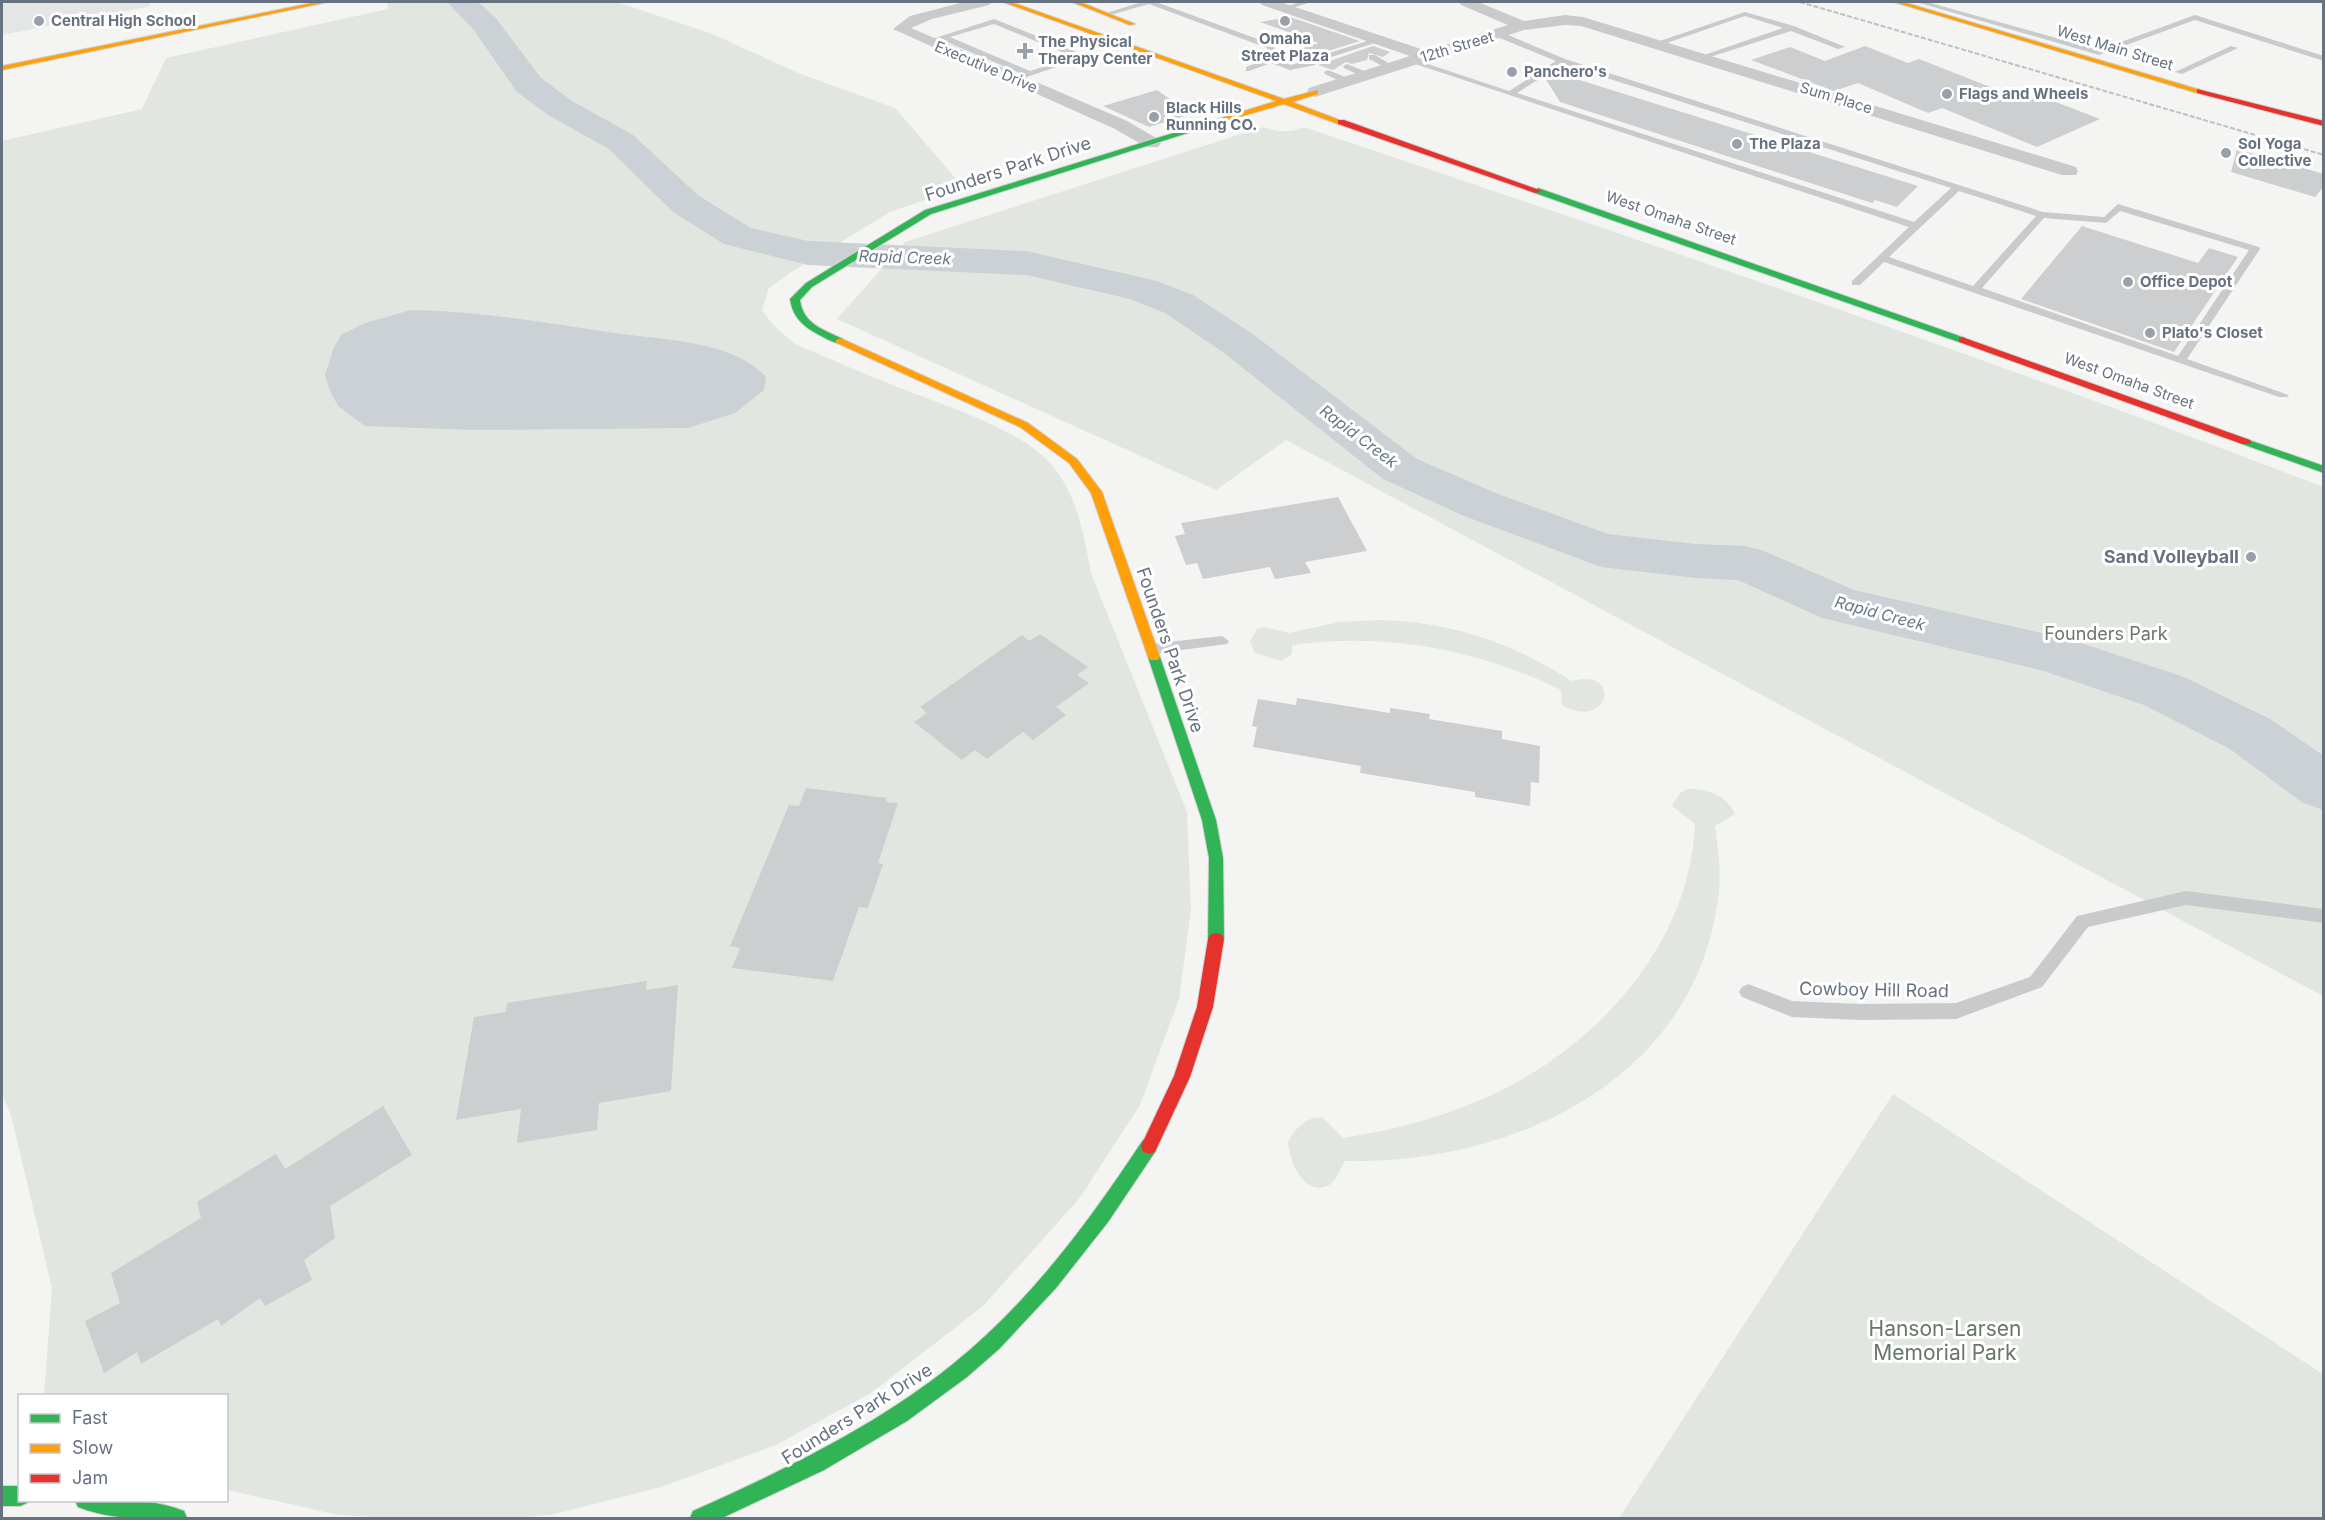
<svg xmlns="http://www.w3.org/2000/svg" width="2325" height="1520" font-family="Inter,sans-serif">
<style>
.built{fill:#e4e6e6}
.green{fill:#e2e6e1}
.water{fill:#cbd1d5}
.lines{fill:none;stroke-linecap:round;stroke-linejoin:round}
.river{fill:#cbd1d5;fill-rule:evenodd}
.building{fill:#cdcecf}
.fast-casing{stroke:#d1d2d2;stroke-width:2}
.slow-casing{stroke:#d1d2d2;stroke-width:2}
.jam-casing{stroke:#d1d2d2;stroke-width:2}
.lane{fill:#c9cacb;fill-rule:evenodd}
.street{fill:#c9cacb;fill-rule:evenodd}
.fast{fill:#30b455;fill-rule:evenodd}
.slow{fill:#ff9f0a;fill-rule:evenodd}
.jam{fill:#e5322d;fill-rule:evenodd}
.rail{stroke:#bfc0c1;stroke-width:2;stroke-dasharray:5 2;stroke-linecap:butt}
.poi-dot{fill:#98a0a9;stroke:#fff;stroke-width:2}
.labels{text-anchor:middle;stroke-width:6;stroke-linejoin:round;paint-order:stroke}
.far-poi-label{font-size:15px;font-weight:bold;fill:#677281;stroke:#fff;text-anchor:start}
.far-street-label{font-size:15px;fill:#677281;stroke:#fff}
.far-water-label{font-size:16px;font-style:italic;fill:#687985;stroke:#fff}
.street-label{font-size:18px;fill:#677281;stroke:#fff}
.poi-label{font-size:18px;font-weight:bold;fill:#677281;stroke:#fff;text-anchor:end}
.park-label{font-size:18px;fill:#667965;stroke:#fff}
.near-park-label{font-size:21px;fill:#667965;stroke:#fff}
</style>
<rect width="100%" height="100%" fill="#f4f4f3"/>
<path class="built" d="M 2,2 L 149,2 L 151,6 L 2,35 Z"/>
<path class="green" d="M 387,2 L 617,2 L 710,33 L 798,73 L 895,108 L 963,187 L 890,212 L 790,273 L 769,288 L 762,310 L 774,326 L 795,344 C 830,359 865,374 900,388 C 943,405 1020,429 1050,463 C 1077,493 1084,535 1091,573 L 1187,812 L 1191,909 L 1179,999 L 1140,1105 L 1079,1199 L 983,1306 L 871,1393 L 776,1445 L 661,1487 L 550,1515 L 514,1518 L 391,1518 L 338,1515 L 227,1490 L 226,1396 L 44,1395 L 52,1288 L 11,1115 L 2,1094 L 2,141 L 142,109 L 166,58 L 388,9 Z
M 1263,127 C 1276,132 1292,133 1304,127 C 1645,242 1987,357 2323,487 L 2323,996 L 1286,440 L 1216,490 L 837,319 L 905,242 Z
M 1382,620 C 1450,622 1514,643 1571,681 C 1624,667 1609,732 1562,705 L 1561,690 C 1478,649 1385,632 1292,645 L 1292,654 L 1282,661 L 1255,653 L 1250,641 L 1257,629 L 1263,627 L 1289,633 L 1339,622 Z
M 1688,789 C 1708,789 1726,795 1735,814 L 1715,826 C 1718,850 1722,875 1718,899 C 1695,1080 1512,1165 1345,1161 C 1340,1170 1335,1185 1324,1187 C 1301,1192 1289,1159 1288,1142 C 1294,1130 1308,1115 1323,1118 L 1343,1138 C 1393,1130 1441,1118 1487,1097 C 1595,1049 1690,946 1695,824 L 1672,806 L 1680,793 Z
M 1893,1094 L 2323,1374 L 2323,1518 L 1619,1518 Z"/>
<path class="water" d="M 411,310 C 479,311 547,323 615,333 C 661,340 733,340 766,377 L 764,390 L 735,413 L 688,428 L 475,430 L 365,426 L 338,406 L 330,391 L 325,375 L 334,347 L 341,335 L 365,323 Z"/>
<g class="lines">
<path class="river" d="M 447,2 L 478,2 L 495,17 L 541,78 L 572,101 L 633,135 L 699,196 L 751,228 L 808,241 L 1026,251 L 1157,281 L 1193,295 L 1254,335 L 1417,459 L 1498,494 L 1608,534 L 1696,544 L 1746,546 L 1764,551 L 1854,590 L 2072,640 L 2184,677 L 2270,719 L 2324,756 L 2324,810 L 2303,803 L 2230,749 L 2144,705 L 2044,671 L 1822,618 L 1738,580 L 1696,578 L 1601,567 L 1464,516 L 1383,479 L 1224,353 L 1165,313 L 1130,299 L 1026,275 L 808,265 L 724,244 L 673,212 L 609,149 L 548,115 L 517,92 L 473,29 Z"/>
</g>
<path class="building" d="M 1290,17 L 1360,41 L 1306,58 L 1293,51 L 1319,43 L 1260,22 Z
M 1373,46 L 1390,52 L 1383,57 L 1369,53 L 1367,60 L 1352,64 L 1346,62 L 1333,70 L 1318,65 Z
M 1865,46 L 1908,63 L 1919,59 L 2026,101 L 2040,96 L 2100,119 L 2037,147 L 1942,108 L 1928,113 L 1858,83 L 1834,91 L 1751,60 L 1790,47 L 1825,61 Z
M 1554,72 L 1918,186 L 1897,207 L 1875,200 L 1872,203 L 1560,102 L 1545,78 Z
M 1157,90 L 1191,114 L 1149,127 L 1103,106 Z
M 2237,149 L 2324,174 L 2324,186 L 2315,197 L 2231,172 Z
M 2082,226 L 2198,263 L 2209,248 L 2238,257 L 2174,352 L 2021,299 Z
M 1338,497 L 1367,551 L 1305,562 L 1311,573 L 1275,579 L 1270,567 L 1203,579 L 1197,563 L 1186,565 L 1175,536 L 1185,534 L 1181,523 Z
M 1040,634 L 1088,667 L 1077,675 L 1089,683 L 1056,707 L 1066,715 L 1033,740 L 1023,732 L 987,759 L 975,750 L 962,760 L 914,722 L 927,713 L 920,707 L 1022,635 L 1029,641 Z
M 1297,698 L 1390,713 L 1390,708 L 1430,714 L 1429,719 L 1502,731 L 1502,739 L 1540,746 L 1539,783 L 1531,782 L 1530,806 L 1475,797 L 1475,792 L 1360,773 L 1361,766 L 1253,747 L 1257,727 L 1252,726 L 1258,699 L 1296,705 Z
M 806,788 L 887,798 L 886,802 L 898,803 L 878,863 L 883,864 L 868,908 L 859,907 L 833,981 L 732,968 L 740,948 L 730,946 L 789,805 L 799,806 Z
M 647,981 L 646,990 L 678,985 L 671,1091 L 599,1103 L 597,1130 L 517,1143 L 521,1109 L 456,1120 L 474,1017 L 506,1012 L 507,1003 Z
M 383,1106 L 412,1155 L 330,1206 L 335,1238 L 304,1260 L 312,1280 L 265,1306 L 260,1298 L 221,1326 L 218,1319 L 141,1364 L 137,1352 L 104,1373 L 85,1321 L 120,1303 L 111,1273 L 201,1218 L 197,1202 L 276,1154 L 285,1169 Z"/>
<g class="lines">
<defs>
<path id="fast" d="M 1225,117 L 1232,119 L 931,214 L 812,287 L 800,300 C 803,324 824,330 843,339 L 843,343 C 836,344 831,341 825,338 C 807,329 793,320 790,299 L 806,283 L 925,210 Z
M 1538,188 L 1965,338 L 1967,340 L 1959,342 L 1535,193 L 1534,191 Z
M 2246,439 L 2324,466 L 2324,473 L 2242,444 L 2241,442 Z
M 1154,653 L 1160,657 L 1216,820 L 1223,858 L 1224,939 L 1221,944 L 1216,945 L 1211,944 L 1208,939 L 1209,858 L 1202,820 L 1148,657 Z
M 1149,1138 L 1155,1140 L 1157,1146 L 1155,1152 L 1108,1222 L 1056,1288 L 999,1349 L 967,1377 L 907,1421 L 824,1470 L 722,1518 L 690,1518 L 693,1511 C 784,1470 875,1427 953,1364 C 1030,1302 1089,1222 1143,1140 Z
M 2,1486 L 20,1486 L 20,1500 L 28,1500 L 27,1503 L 20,1506 L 2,1506 Z
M 75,1500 C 111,1500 150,1497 184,1511 L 187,1518 C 153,1520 110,1520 78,1507 Z"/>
<path id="slow" d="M 317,2 L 328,2 L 2,70 L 2,66 Z
M 1003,2 L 1011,2 L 1284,99 L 1318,90 L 1318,94 L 1292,102 L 1345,122 L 1338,124 L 1284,104 L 1225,121 L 1225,117 L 1276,101 Z
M 1072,2 L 1080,2 L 1135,24 L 1130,25 Z
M 1894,2 L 1903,2 L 2204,91 L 2197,93 Z
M 840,338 L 1028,423 L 1077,459 L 1102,492 L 1160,657 L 1158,660 L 1150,660 L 1148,657 L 1091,493 L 1069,463 L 1020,427 L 837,343 L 835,341 Z"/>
<path id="jam" d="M 2197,89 L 2324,121 L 2324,126 L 2197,93 Z
M 1338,120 L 1344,120 L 1542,191 L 1535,193 L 1338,124 Z
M 1962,337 L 2250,440 L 2251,442 L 2250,444 L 2242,444 L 1959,342 L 1959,338 Z
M 1216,933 L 1221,934 L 1224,939 L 1213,1007 L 1190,1077 L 1155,1152 L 1149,1154 L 1143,1152 L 1141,1146 L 1174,1076 L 1197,1007 L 1208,939 L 1211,934 Z"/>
</defs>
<use href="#fast" class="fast-casing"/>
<use href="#slow" class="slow-casing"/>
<use href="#jam" class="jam-casing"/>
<path class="lane" d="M 1142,2 L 1156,2 L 1274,45 L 1275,59 L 1291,65 L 1377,38 L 1384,40 L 1316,62 L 1315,65 L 1290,70 L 1271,63 L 1249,71 L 1246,71 L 1246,67 L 1267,59 L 1267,48 L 1149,4 L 1107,16 L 1103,14 Z
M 1300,2 L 1311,2 L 1286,10 L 1282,8 Z
M 1916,2 L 1927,2 L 2099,50 L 2195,15 L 2324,56 L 2324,61 L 2195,20 L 2099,55 Z
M 1745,12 L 1794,26 L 1845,47 L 1838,49 L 1791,31 L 1701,60 L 1701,56 L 1783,28 L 1745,16 L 1661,45 L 1654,43 Z
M 994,19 L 1084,55 L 1085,57 L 1021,79 L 1017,77 L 1022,74 L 942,40 L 927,44 L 923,42 ZM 994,24 L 1074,57 L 1030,71 L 950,37 Z
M 1495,32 L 1501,32 L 1565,59 L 2043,212 L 2104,217 L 2118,204 L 2259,247 L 2260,249 L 2187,359 L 2289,395 L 2287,397 L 2279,397 L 1884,262 L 1860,285 L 1852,285 L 1852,281 L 1909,227 L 1406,61 L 1413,59 L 1509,91 L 1556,61 L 1495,36 ZM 1563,64 L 1951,188 L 1914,222 L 1517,93 ZM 1959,191 L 2036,216 L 1973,286 L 1889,257 ZM 2120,211 L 2249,250 L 2178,356 L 1982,288 L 2044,218 L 2106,223 Z
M 2231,46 L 2238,48 L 2182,74 L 2175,72 Z
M 1369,55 L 1375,55 L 1395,67 L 1388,69 L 1369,59 Z
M 1347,64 L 1369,73 L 1370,75 L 1363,77 L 1344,68 L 1343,66 Z
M 1328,70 L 1350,79 L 1351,81 L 1344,83 L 1325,74 L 1324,72 Z
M 1222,636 L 1229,641 L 1227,644 L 1151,654 L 1144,649 L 1151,644 Z
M 2186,891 L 2324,909 L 2324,923 L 2186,905 L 2088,927 L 2042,987 L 1956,1019 L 1860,1020 L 1792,1017 L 1742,997 L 1739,992 L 1742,987 L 1748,984 L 1792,1001 L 1860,1004 L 1956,1003 L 2030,977 L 2077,916 Z"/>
<path class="street" d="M 964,2 L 992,2 L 989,5 L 932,19 L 911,28 L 1127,121 L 1158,139 L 1161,143 L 1158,147 L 1146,147 L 1115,129 L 893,29 L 910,16 Z
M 1259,2 L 1280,2 L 1427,51 L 1508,25 L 1461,5 L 1459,2 L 1478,2 L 1524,21 L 1565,15 L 1583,17 L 2076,167 L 2078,171 L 2076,175 L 2062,175 L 1581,26 L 1565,25 L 1524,30 L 1315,97 L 1307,92 L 1309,88 L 1410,56 L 1262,5 Z"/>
<use href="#fast" class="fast"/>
<use href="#slow" class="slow"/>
<use href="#jam" class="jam"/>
<path class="rail" d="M 1800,2 L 2324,155"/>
</g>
<g class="poi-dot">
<circle cx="39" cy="21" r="6"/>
<circle cx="1285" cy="21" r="6"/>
<path d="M1022 42h6v6h6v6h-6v6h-6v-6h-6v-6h6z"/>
<circle cx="1512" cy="72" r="6"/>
<circle cx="1947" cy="94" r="6"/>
<circle cx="1154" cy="117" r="6"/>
<circle cx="1737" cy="144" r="6"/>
<circle cx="2226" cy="153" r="6"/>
<circle cx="2128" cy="282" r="6"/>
<circle cx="2150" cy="333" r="6"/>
<circle cx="2251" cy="557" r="6"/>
</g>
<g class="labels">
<g class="far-poi-label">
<text x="51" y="26">Central High School</text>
<text x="1285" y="44" text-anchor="middle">Omaha<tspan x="1285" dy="17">Street Plaza</tspan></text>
<text x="1038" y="47">The Physical<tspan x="1038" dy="17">Therapy Center</tspan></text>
<text x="1524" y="77">Panchero's</text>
<text x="1959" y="99">Flags and Wheels</text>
<text x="1166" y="113">Black Hills<tspan x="1166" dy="17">Running CO.</tspan></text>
<text x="1749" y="149">The Plaza</text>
<text x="2238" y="149">Sol Yoga<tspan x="2238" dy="17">Collective</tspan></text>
<text x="2140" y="287">Office Depot</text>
<text x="2162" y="338">Plato's Closet</text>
</g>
<g class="far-street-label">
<text transform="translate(1457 47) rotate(-17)" y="5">12th Street</text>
<text transform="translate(2115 48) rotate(17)" y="5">West Main Street</text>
<text transform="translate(986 67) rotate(23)" y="5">Executive Drive</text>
<text transform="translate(1836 98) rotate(17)" y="5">Sum Place</text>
<text transform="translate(1671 218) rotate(19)" y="5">West Omaha Street</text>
<text transform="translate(2129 381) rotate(20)" y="5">West Omaha Street</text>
</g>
<g class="far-water-label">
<text transform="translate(905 257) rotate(2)" y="6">Rapid Creek</text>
<text transform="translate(1359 436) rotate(37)" y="6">Rapid Creek</text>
<text transform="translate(1880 613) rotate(15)" y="6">Rapid Creek</text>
</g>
<g class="street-label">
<text transform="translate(1008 169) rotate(-18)" y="6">Founders Park Drive</text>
<text transform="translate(1170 650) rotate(71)" y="6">Founders Park Drive</text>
<text transform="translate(1874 990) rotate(1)" y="6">Cowboy Hill Road</text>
<text transform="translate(857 1414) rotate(-32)" y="6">Founders Park Drive</text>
</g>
<g class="poi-label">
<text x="2239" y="563">Sand Volleyball</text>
</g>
<g class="park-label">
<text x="2106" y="640">Founders Park</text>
</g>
<g class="near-park-label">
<text x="1945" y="1336">Hanson-Larsen<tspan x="1945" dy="24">Memorial Park</tspan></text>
</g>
</g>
<rect width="2325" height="1520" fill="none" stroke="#677281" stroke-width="6"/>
<rect x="18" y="1394" width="210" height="108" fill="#ffffff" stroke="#c2c7cd" stroke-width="1.5"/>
<rect x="30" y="1414" width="30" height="9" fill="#30b455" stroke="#c2c7cd" stroke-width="1.5"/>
<text x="72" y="1424" font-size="18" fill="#677281">Fast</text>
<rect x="30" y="1444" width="30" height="9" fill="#ff9f0a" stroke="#c2c7cd" stroke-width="1.5"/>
<text x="72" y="1454" font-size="18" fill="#677281">Slow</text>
<rect x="30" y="1474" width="30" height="9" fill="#e5322d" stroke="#c2c7cd" stroke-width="1.5"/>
<text x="72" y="1484" font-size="18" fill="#677281">Jam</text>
</svg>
